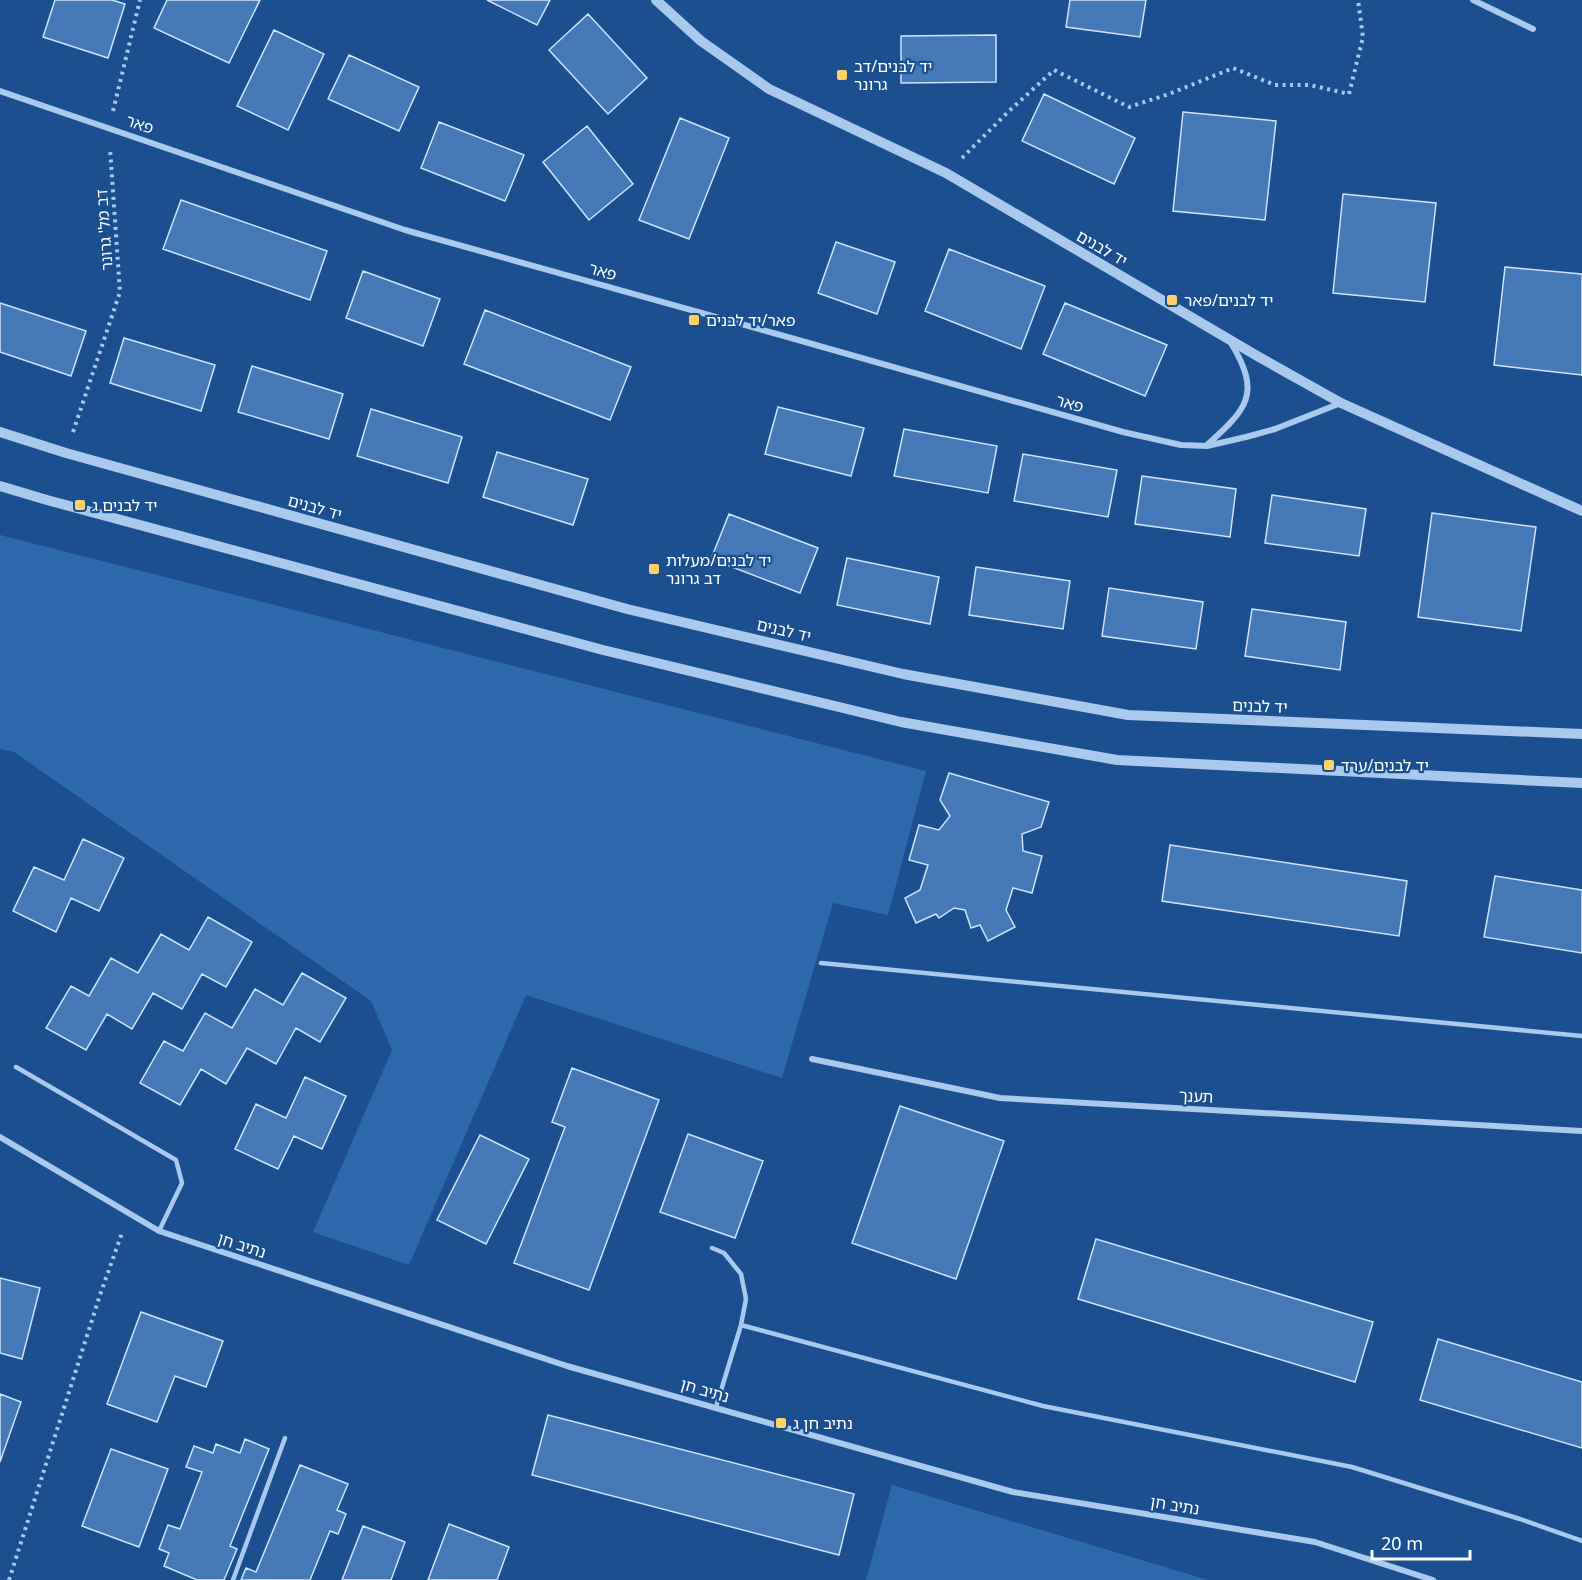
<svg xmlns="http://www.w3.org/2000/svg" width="1582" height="1580" font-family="'Noto Sans','Noto Sans Hebrew',sans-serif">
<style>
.green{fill:#2e69ad}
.building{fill:#4478b7;stroke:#cfe3fa;stroke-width:1.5}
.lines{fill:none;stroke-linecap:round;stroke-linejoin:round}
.path{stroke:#a9c9ee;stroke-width:4;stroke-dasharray:3 4.5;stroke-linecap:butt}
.service{stroke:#a9c9ee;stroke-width:4.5}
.minor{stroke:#a9c9ee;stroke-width:6}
.tertiary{stroke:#a9c9ee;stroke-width:10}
.poi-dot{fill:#ffd166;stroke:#1b4f8f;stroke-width:2}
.labels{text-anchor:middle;stroke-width:4.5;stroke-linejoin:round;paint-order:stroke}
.poi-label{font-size:16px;fill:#fff;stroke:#1b4f8f;text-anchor:start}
.street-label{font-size:16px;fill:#fff;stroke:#1b4f8f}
</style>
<rect width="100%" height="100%" fill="#1b4f8f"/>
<path class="green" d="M 0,535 L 926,771 L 888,915 L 833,903 L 782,1078 L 526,995 L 409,1265 L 313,1232 L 392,1050 L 371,1001 L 14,752 L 0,749 Z
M 892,1485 L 1208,1580 L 866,1580 Z"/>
<path class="building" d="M 55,0 L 112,0 L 125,4 L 108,58 L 43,37 Z
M 167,0 L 260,0 L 229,63 L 154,28 Z
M 487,0 L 550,0 L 537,25 Z
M 1070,0 L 1146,0 L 1140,37 L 1066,27 Z
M 588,14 L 647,78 L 608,114 L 549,50 Z
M 274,30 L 324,54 L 288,130 L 237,106 Z
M 996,35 L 996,82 L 901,83 L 901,36 Z
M 349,55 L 419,87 L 399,131 L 328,99 Z
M 1044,94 L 1135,138 L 1114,184 L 1022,141 Z
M 1183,112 L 1276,121 L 1265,220 L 1173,211 Z
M 680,118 L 729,138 L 689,239 L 639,220 Z
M 439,122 L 524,155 L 505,201 L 421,168 Z
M 587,126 L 633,184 L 589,220 L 543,162 Z
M 1343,194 L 1436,203 L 1425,302 L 1333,293 Z
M 181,200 L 327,251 L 310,300 L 163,249 Z
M 836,242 L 895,262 L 877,314 L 818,293 Z
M 949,249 L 1045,286 L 1021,349 L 925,311 Z
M 1505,267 L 1582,274 L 1582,375 L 1494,365 Z
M 363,271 L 440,299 L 423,346 L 346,318 Z
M 0,303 L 86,331 L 71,376 L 0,352 Z
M 1065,303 L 1167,345 L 1145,396 L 1043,354 Z
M 485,310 L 631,367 L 610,420 L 464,364 Z
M 124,338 L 215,365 L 201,411 L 110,383 Z
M 252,366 L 343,394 L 329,439 L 238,412 Z
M 778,407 L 864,428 L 851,476 L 765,454 Z
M 371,409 L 462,437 L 448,483 L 357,456 Z
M 904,429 L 997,446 L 988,493 L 894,476 Z
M 497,452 L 588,479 L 573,525 L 483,497 Z
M 1023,454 L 1117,470 L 1108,517 L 1014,501 Z
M 1142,476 L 1236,489 L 1230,537 L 1135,524 Z
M 1272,495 L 1366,509 L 1359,556 L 1265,543 Z
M 1432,513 L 1536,527 L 1521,631 L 1418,617 Z
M 729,514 L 818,548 L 800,593 L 711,559 Z
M 847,558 L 939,577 L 930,624 L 837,605 Z
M 976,567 L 1070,581 L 1063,629 L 969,615 Z
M 1109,588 L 1203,602 L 1196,649 L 1102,636 Z
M 1252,609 L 1346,622 L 1340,670 L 1245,656 Z
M 949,773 L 1049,802 L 1041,827 L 1022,834 L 1023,851 L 1042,856 L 1032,893 L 1013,888 L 1006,910 L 1015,927 L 988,941 L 980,925 L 971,928 L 965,910 L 954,908 L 939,918 L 936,914 L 916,923 L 905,898 L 920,890 L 928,865 L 909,860 L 919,825 L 939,830 L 950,816 L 940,800 Z
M 83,839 L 124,858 L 99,911 L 71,898 L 56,932 L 13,911 L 34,867 L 64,880 Z
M 1170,845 L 1407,881 L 1399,936 L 1162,901 Z
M 1495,876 L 1582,890 L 1582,953 L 1484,937 Z
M 208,917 L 252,942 L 226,987 L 202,974 L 182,1009 L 153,993 L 132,1029 L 107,1014 L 86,1050 L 46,1028 L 71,986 L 89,996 L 111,958 L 138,973 L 161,934 L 189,950 Z
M 302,973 L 346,998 L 320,1042 L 296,1028 L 276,1064 L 247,1048 L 226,1084 L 201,1069 L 180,1105 L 140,1083 L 164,1041 L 183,1051 L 205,1013 L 232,1028 L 255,989 L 283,1005 Z
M 572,1068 L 659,1100 L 589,1290 L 514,1263 L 565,1127 L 552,1122 Z
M 305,1077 L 346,1096 L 322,1149 L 294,1136 L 278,1169 L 235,1149 L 256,1104 L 286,1118 Z
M 900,1106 L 1004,1141 L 956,1279 L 852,1243 Z
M 688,1134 L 763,1161 L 735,1238 L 660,1212 Z
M 480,1135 L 529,1159 L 486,1244 L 437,1220 Z
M 1096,1239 L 1373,1322 L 1355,1382 L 1078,1299 Z
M 0,1278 L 40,1288 L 22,1359 L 0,1353 Z
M 141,1312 L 223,1341 L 206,1387 L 175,1376 L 157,1422 L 107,1404 Z
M 1438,1339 L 1582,1382 L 1582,1448 L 1420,1400 Z
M 0,1394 L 21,1402 L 0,1462 Z
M 548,1415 L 854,1494 L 839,1555 L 532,1475 Z
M 245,1439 L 269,1449 L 230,1546 L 237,1549 L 224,1580 L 197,1580 L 164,1566 L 169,1553 L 159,1549 L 168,1525 L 180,1529 L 202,1472 L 186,1467 L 194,1446 L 213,1453 L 216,1444 L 240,1453 Z
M 111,1449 L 168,1469 L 139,1547 L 82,1526 Z
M 300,1465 L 348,1484 L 337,1510 L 346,1514 L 338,1534 L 330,1531 L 310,1580 L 241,1580 L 246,1568 L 256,1572 Z
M 449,1524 L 509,1547 L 497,1580 L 428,1580 Z
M 363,1526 L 405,1542 L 391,1580 L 342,1580 Z"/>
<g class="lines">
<path class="path" d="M 113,111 L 140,0
M 962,158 L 1009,111 L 1054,70 L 1129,107 L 1169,94 L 1233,68 L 1275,85 L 1310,85 L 1349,94 L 1363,37 L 1358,0
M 73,432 L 120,292 L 110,148
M 9,1580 L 100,1295 L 122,1233"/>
<path class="service" d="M 821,963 L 1582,1036
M 16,1067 L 176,1160 L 182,1183 L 159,1231
M 712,1248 L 724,1253 L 741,1274 L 746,1299 L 741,1325 L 716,1407
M 741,1325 L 1043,1406 L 1352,1467 L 1520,1519 L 1582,1541
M 233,1580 L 285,1438"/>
<path class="minor" d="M 1473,0 L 1533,29
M 0,91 L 405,230 L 784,336 L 1123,432 L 1181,445 L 1207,446 L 1246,437 L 1275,429 L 1341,403
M 1207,445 C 1247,409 1262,394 1231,343
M 812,1059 L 1000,1098 L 1582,1131
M 0,1137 L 159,1231 L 567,1366 L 1013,1492 L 1315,1542 L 1433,1580"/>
<path class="tertiary" d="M 656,0 L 701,41 L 769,89 L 946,173 L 1259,357 L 1341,403 L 1582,511
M 0,432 L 66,453 L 627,609 L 903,674 L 1128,715 L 1582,734
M 0,486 L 47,500 L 603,650 L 901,722 L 1117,760 L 1582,783"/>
</g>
<g class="poi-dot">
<rect x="836" y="69" width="12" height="12" rx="3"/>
<rect x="1166" y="294" width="12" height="12" rx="3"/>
<rect x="688" y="314" width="12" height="12" rx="3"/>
<rect x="74" y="499" width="12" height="12" rx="3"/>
<rect x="648" y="563" width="12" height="12" rx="3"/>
<rect x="1323" y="759" width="12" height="12" rx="3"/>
<rect x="775" y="1417" width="12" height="12" rx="3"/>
</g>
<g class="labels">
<g class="poi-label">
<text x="854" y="72">יד לבנים/דב<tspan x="854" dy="18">גרונר</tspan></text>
<text x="1184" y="306">יד לבנים/פאר</text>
<text x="706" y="326">פאר/יד לבנים</text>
<text x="92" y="511">יד לבנים ג</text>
<text x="666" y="566">יד לבנים/מעלות<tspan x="666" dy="18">דב גרונר</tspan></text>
<text x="1341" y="771">יד לבנים/ערד</text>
<text x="793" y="1429">נתיב חן ג</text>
</g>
<g class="street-label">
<text transform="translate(140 124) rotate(19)" y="6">פאר</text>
<text transform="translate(104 230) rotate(-94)" y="6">דב מל' גרונר</text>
<text transform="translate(1102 248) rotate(30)" y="6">יד לבנים</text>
<text transform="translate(603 271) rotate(16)" y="6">פאר</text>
<text transform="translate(1070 403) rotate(16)" y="6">פאר</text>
<text transform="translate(315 507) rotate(16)" y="6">יד לבנים</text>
<text transform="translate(784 630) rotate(13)" y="6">יד לבנים</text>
<text transform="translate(1260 706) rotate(2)" y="6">יד לבנים</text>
<text transform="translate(1196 1096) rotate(3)" y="6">תענך</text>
<text transform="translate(242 1245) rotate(18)" y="6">נתיב חן</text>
<text transform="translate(705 1390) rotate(16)" y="6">נתיב חן</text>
<text transform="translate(1175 1505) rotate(9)" y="6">נתיב חן</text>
</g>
</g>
<path d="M1372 1550v9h98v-9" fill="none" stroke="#ffffff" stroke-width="3"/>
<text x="1381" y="1550" font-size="18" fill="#ffffff" stroke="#1b4f8f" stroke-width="4.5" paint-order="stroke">20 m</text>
</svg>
